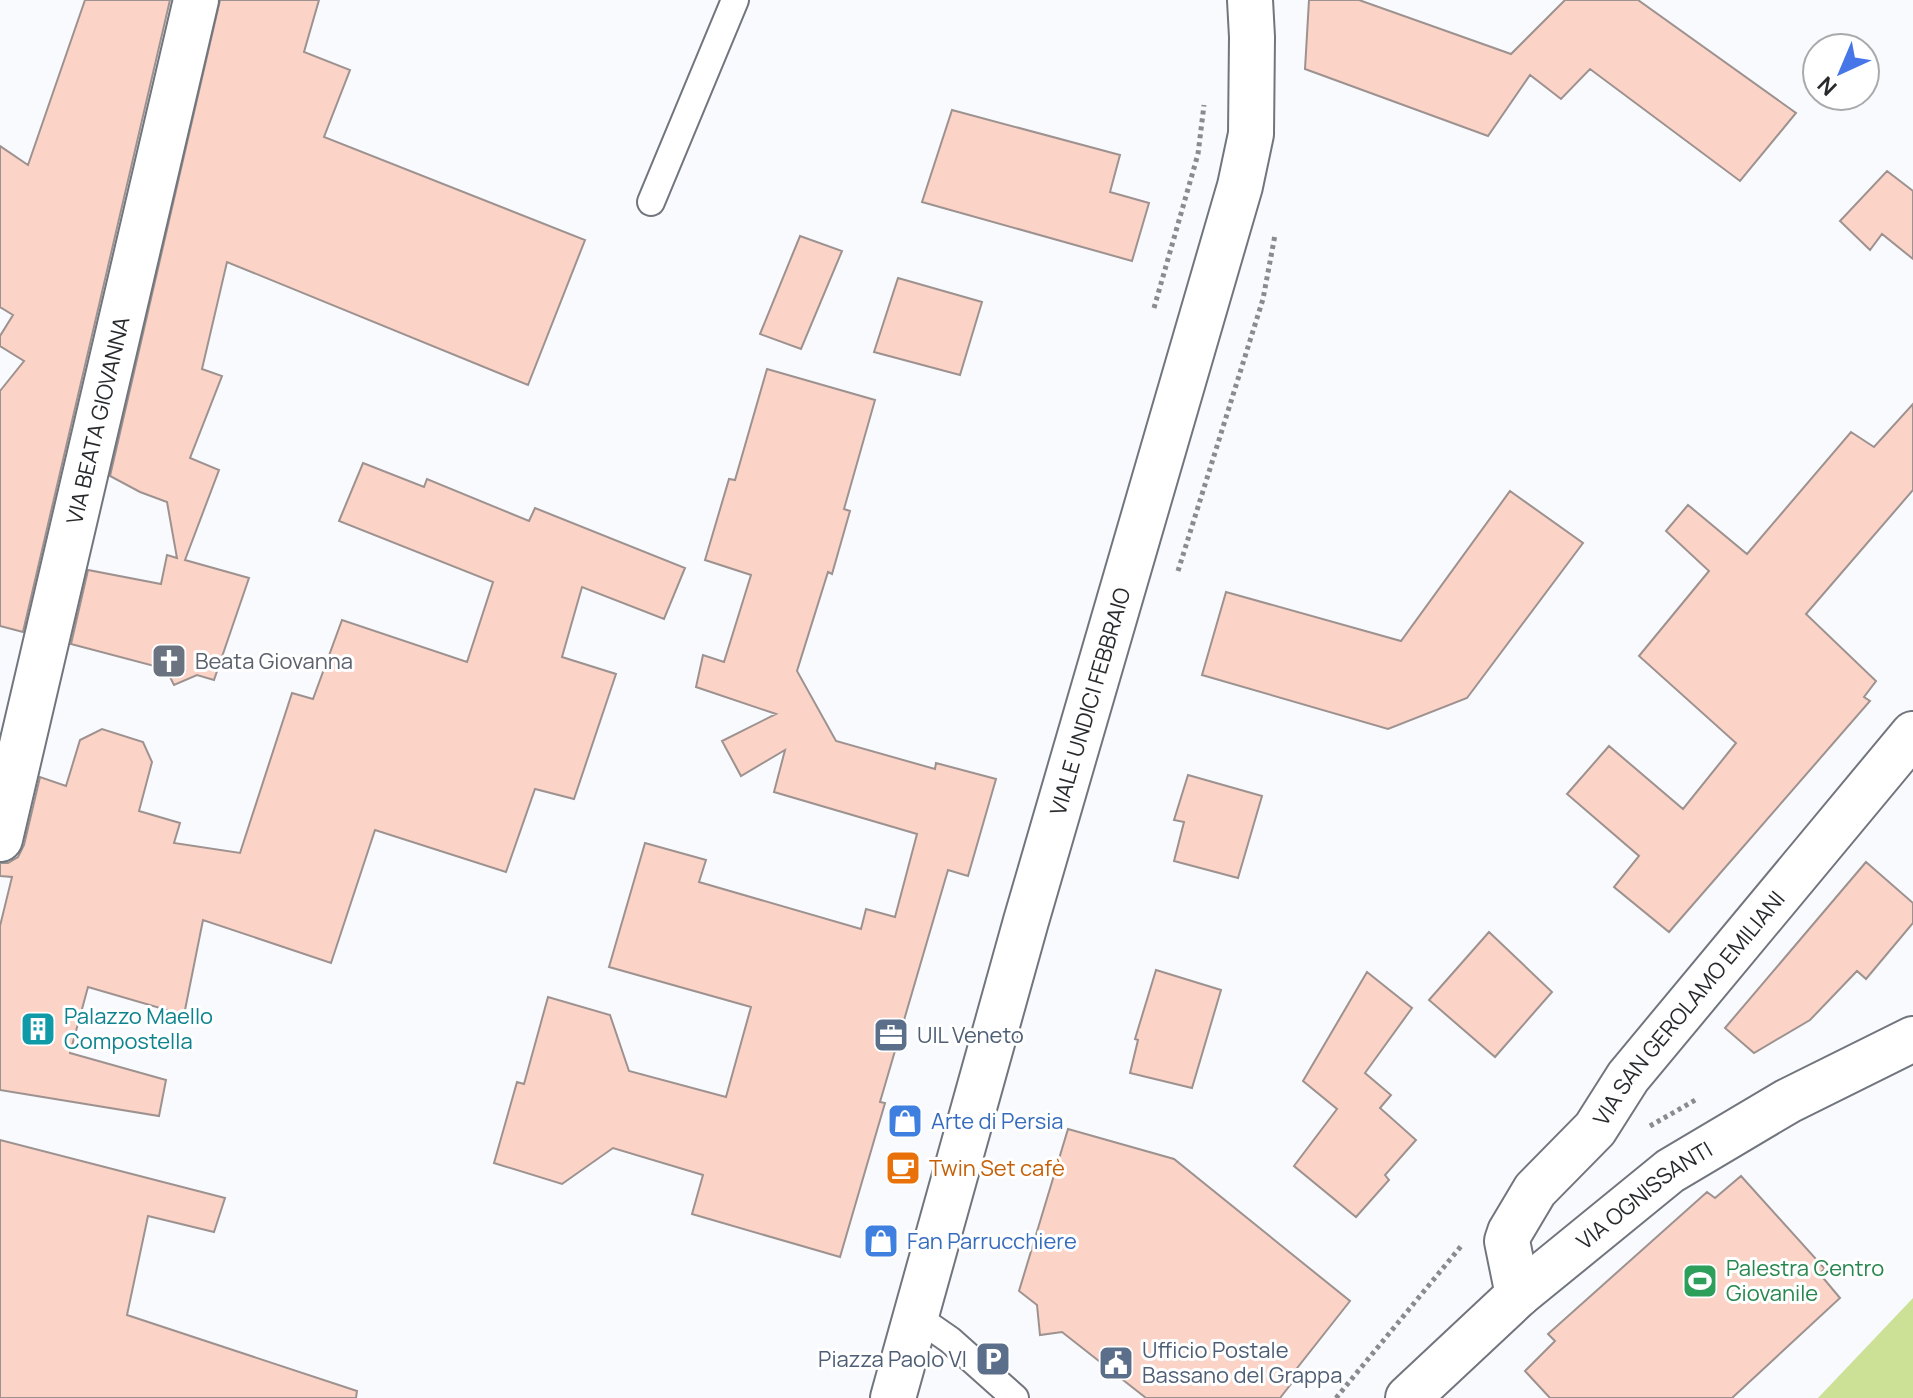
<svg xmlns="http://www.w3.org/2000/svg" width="1913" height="1398" font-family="Manrope,sans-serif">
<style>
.green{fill:#cde196}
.building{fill:#fbd3c7;stroke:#9d928f;stroke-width:2}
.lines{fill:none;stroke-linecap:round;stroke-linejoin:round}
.service-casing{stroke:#71757d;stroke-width:30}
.minor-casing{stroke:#71757d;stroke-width:48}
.tertiary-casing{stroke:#71757d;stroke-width:48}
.path{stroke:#898b8e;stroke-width:5;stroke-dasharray:4 4;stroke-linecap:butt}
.service{stroke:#fff;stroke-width:26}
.minor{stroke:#fff;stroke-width:44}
.tertiary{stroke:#fff;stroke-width:44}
.labels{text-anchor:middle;stroke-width:6;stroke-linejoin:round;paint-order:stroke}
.street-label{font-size:22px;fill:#282a2d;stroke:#fff}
.worship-label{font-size:22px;fill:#5b616d;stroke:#fff;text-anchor:start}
.culture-label{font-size:22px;fill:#0d838f;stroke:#fff;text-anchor:start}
.service-label{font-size:22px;fill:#4e5e75;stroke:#fff;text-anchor:start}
.shop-label{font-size:22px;fill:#366cbe;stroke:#fff;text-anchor:start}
.food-label{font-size:22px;fill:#c56008;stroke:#fff;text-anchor:start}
.leisure-label{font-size:22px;fill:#27864d;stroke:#fff;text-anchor:start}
</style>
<rect width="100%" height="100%" fill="#f8fafe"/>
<path class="green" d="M 1913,1298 L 1913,1398 L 1818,1398 Z"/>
<path class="building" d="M 85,0 L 170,0 L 23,632 L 0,626 L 0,391 L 24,361 L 0,346 L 0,336 L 13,315 L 0,307 L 0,146 L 28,165 Z
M 220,0 L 319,0 L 304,52 L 350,70 L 324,137 L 585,240 L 528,385 L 227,262 L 202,369 L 222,376 L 190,458 L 219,470 L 185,560 L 249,578 L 214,680 L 197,675 L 174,685 L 166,669 L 71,644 L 88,570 L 161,584 L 167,555 L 177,558 L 167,502 L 140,492 L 110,476 Z
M 1309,0 L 1359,0 L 1511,54 L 1565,0 L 1638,0 L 1796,113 L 1740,181 L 1590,69 L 1561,99 L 1530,75 L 1488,136 L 1305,69 Z
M 952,110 L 1120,155 L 1110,192 L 1149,203 L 1132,261 L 922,202 Z
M 1887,171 L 1913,191 L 1913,259 L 1882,234 L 1870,250 L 1840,221 Z
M 800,236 L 842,251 L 801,349 L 760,334 Z
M 898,278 L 982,302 L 960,375 L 874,352 Z
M 767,369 L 875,400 L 844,509 L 850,511 L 832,574 L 828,572 L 797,671 L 836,741 L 935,769 L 936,763 L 996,779 L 968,876 L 948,870 L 880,1102 L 885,1103 L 840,1257 L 692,1214 L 703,1175 L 613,1148 L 562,1184 L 494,1163 L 517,1082 L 524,1084 L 548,997 L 610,1015 L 629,1071 L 726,1097 L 751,1007 L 609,967 L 645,843 L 706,860 L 699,882 L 861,929 L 866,909 L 895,917 L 917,834 L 774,792 L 785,750 L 741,776 L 722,741 L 776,714 L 696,687 L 703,655 L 724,662 L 751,575 L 705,560 L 729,479 L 735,480 Z
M 1913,404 L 1913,490 L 1806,614 L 1876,681 L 1864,697 L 1870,701 L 1669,932 L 1614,887 L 1639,856 L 1567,794 L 1609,746 L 1683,809 L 1736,743 L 1639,656 L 1709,571 L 1666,531 L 1688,505 L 1747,554 L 1851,432 L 1874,447 Z
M 363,463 L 424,487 L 427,479 L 529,521 L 535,508 L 685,568 L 664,619 L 582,587 L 562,657 L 616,674 L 574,799 L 535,789 L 506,872 L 375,830 L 331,963 L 203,920 L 184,1015 L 88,987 L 70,1053 L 166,1080 L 159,1116 L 0,1090 L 0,926 L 12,877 L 0,876 L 0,863 L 8,863 L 18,857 L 24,845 L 40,777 L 66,786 L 80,740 L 102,729 L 143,742 L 152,762 L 139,811 L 180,823 L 174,843 L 240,853 L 292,693 L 313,699 L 342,620 L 467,662 L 493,582 L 339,521 Z
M 1510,491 L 1583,543 L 1467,698 L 1388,729 L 1202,675 L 1226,592 L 1401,641 Z
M 1188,775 L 1262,796 L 1238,878 L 1174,861 L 1184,822 L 1174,820 Z
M 1866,862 L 1913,903 L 1913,923 L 1866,979 L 1857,971 L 1810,1020 L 1754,1053 L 1725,1028 Z
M 1489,932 L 1552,992 L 1495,1057 L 1429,1000 Z
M 1156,970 L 1221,990 L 1192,1088 L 1130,1073 L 1138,1040 L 1135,1039 Z
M 1367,972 L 1412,1008 L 1365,1073 L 1391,1095 L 1380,1108 L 1416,1140 L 1385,1175 L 1389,1180 L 1356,1217 L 1294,1166 L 1337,1109 L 1303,1081 Z
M 1068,1129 L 1174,1159 L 1350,1301 L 1294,1372 L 1298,1375 L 1280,1398 L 1146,1398 L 1062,1332 L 1040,1335 L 1037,1305 L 1019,1291 Z
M 0,1140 L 225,1198 L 214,1232 L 148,1216 L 127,1315 L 357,1391 L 356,1398 L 0,1398 Z
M 1741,1176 L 1825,1269 L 1819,1273 L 1840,1298 L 1732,1398 L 1550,1398 L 1525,1371 L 1555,1341 L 1548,1334 L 1707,1192 L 1715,1198 Z"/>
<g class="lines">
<defs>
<path id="service" d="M 651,202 L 735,0
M 914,1315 L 950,1340 L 1015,1398"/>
<g id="minor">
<path id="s1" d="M 0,839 L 196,0"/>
<path id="s2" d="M 1518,1295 L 1507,1241 L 1510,1232 L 1535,1190 L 1595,1129 L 1628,1077 L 1913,734"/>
<path id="s3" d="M 1408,1398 L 1518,1295 L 1670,1171 L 1788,1101 L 1913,1039"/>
</g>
<g id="tertiary">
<path id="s4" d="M 893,1398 L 1026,921 L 1240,186 L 1251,134 L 1252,37 L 1250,0"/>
</g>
</defs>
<use href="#service" class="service-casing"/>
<use href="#minor" class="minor-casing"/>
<use href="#tertiary" class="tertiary-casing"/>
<path class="path" d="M 1154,308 L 1198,154 L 1204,105
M 1178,571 L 1263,299 L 1275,235
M 1650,1126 L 1697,1099
M 1336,1398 L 1462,1245"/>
<use href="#service" class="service"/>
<use href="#minor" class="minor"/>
<use href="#tertiary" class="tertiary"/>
</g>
<defs>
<symbol id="church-square" viewBox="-11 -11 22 22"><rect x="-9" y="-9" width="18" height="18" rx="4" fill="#6b7280" stroke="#fff"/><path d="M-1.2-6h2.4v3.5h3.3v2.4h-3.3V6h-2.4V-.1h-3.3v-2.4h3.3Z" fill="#fff"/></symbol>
<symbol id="building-square" viewBox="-11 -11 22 22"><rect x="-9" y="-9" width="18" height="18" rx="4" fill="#0f9aa8" stroke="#fff"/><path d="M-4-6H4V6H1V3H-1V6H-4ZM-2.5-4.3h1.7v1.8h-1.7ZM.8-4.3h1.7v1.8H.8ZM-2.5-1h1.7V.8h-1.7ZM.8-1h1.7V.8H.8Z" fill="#fff"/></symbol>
<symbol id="office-square" viewBox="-11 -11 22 22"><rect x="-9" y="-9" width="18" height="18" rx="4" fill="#5c6f8a" stroke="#fff"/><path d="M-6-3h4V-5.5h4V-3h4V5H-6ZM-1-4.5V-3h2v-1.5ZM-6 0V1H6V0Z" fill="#fff"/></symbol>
<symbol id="shop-square" viewBox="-11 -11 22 22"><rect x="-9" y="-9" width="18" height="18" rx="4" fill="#3f7fe0" stroke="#fff"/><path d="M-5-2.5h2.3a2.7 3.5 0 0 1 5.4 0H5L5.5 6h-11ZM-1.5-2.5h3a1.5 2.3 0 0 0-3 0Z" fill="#fff"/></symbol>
<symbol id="cafe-square" viewBox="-11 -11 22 22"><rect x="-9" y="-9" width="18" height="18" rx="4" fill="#e8710a" stroke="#fff"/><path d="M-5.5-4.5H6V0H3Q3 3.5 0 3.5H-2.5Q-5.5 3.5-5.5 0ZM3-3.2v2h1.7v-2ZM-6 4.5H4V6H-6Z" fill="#fff"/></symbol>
<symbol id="stadium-square" viewBox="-11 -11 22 22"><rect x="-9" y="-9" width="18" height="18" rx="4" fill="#2e9e5b" stroke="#fff"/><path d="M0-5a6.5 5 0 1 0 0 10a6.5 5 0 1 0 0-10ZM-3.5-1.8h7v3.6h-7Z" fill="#fff"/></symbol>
<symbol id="parking-square" viewBox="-11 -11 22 22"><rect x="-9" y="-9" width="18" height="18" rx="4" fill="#5c6f8a" stroke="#fff"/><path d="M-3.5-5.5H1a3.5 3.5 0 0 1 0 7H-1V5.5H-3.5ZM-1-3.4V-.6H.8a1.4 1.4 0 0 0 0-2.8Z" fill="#fff"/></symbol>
<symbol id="civic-square" viewBox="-11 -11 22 22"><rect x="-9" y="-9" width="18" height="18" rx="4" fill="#5c6f8a" stroke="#fff"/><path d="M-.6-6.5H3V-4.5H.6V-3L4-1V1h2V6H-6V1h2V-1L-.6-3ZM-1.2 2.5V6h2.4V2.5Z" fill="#fff"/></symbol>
</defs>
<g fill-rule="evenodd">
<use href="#church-square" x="149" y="641" width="40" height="40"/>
<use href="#building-square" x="18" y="1009" width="40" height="40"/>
<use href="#office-square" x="871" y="1015" width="40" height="40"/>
<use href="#shop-square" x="885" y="1101" width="40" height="40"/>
<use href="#cafe-square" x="883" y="1148" width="40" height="40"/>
<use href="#shop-square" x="861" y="1221" width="40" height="40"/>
<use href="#stadium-square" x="1680" y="1261" width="40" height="40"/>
<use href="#parking-square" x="973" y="1339" width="40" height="40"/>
<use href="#civic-square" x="1096" y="1343" width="40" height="40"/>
</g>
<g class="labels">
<g class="street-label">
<text dy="8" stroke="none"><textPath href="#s1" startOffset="430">VIA BEATA GIOVANNA</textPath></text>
<text dy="8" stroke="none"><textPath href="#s4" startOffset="724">VIALE UNDICI FEBBRAIO</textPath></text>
<text dy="8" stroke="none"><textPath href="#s2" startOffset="352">VIA SAN GEROLAMO EMILIANI</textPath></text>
<text dy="8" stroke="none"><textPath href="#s3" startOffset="312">VIA OGNISSANTI</textPath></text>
</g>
<g class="worship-label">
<text x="195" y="669">Beata Giovanna</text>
</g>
<g class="culture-label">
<text x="64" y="1024">Palazzo Maello<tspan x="64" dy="25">Compostella</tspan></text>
</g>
<g class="service-label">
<text x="917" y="1043">UIL Veneto</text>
<text x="1142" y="1358">Ufficio Postale<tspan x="1142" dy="25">Bassano del Grappa</tspan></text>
<text x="967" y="1367" text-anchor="end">Piazza Paolo VI</text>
</g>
<g class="shop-label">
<text x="931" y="1129">Arte di Persia</text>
<text x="907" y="1249">Fan Parrucchiere</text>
</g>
<g class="food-label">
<text x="929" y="1176">Twin Set cafè</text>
</g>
<g class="leisure-label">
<text x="1726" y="1276">Palestra Centro<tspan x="1726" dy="25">Giovanile</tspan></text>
</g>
</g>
<g transform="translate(1841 72) rotate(224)"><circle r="38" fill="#ffffff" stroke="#a9aaab" stroke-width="2"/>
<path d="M0-6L14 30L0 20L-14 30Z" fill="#4776e8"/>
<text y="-12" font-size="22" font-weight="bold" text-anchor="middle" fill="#282a2d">N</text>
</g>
</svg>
